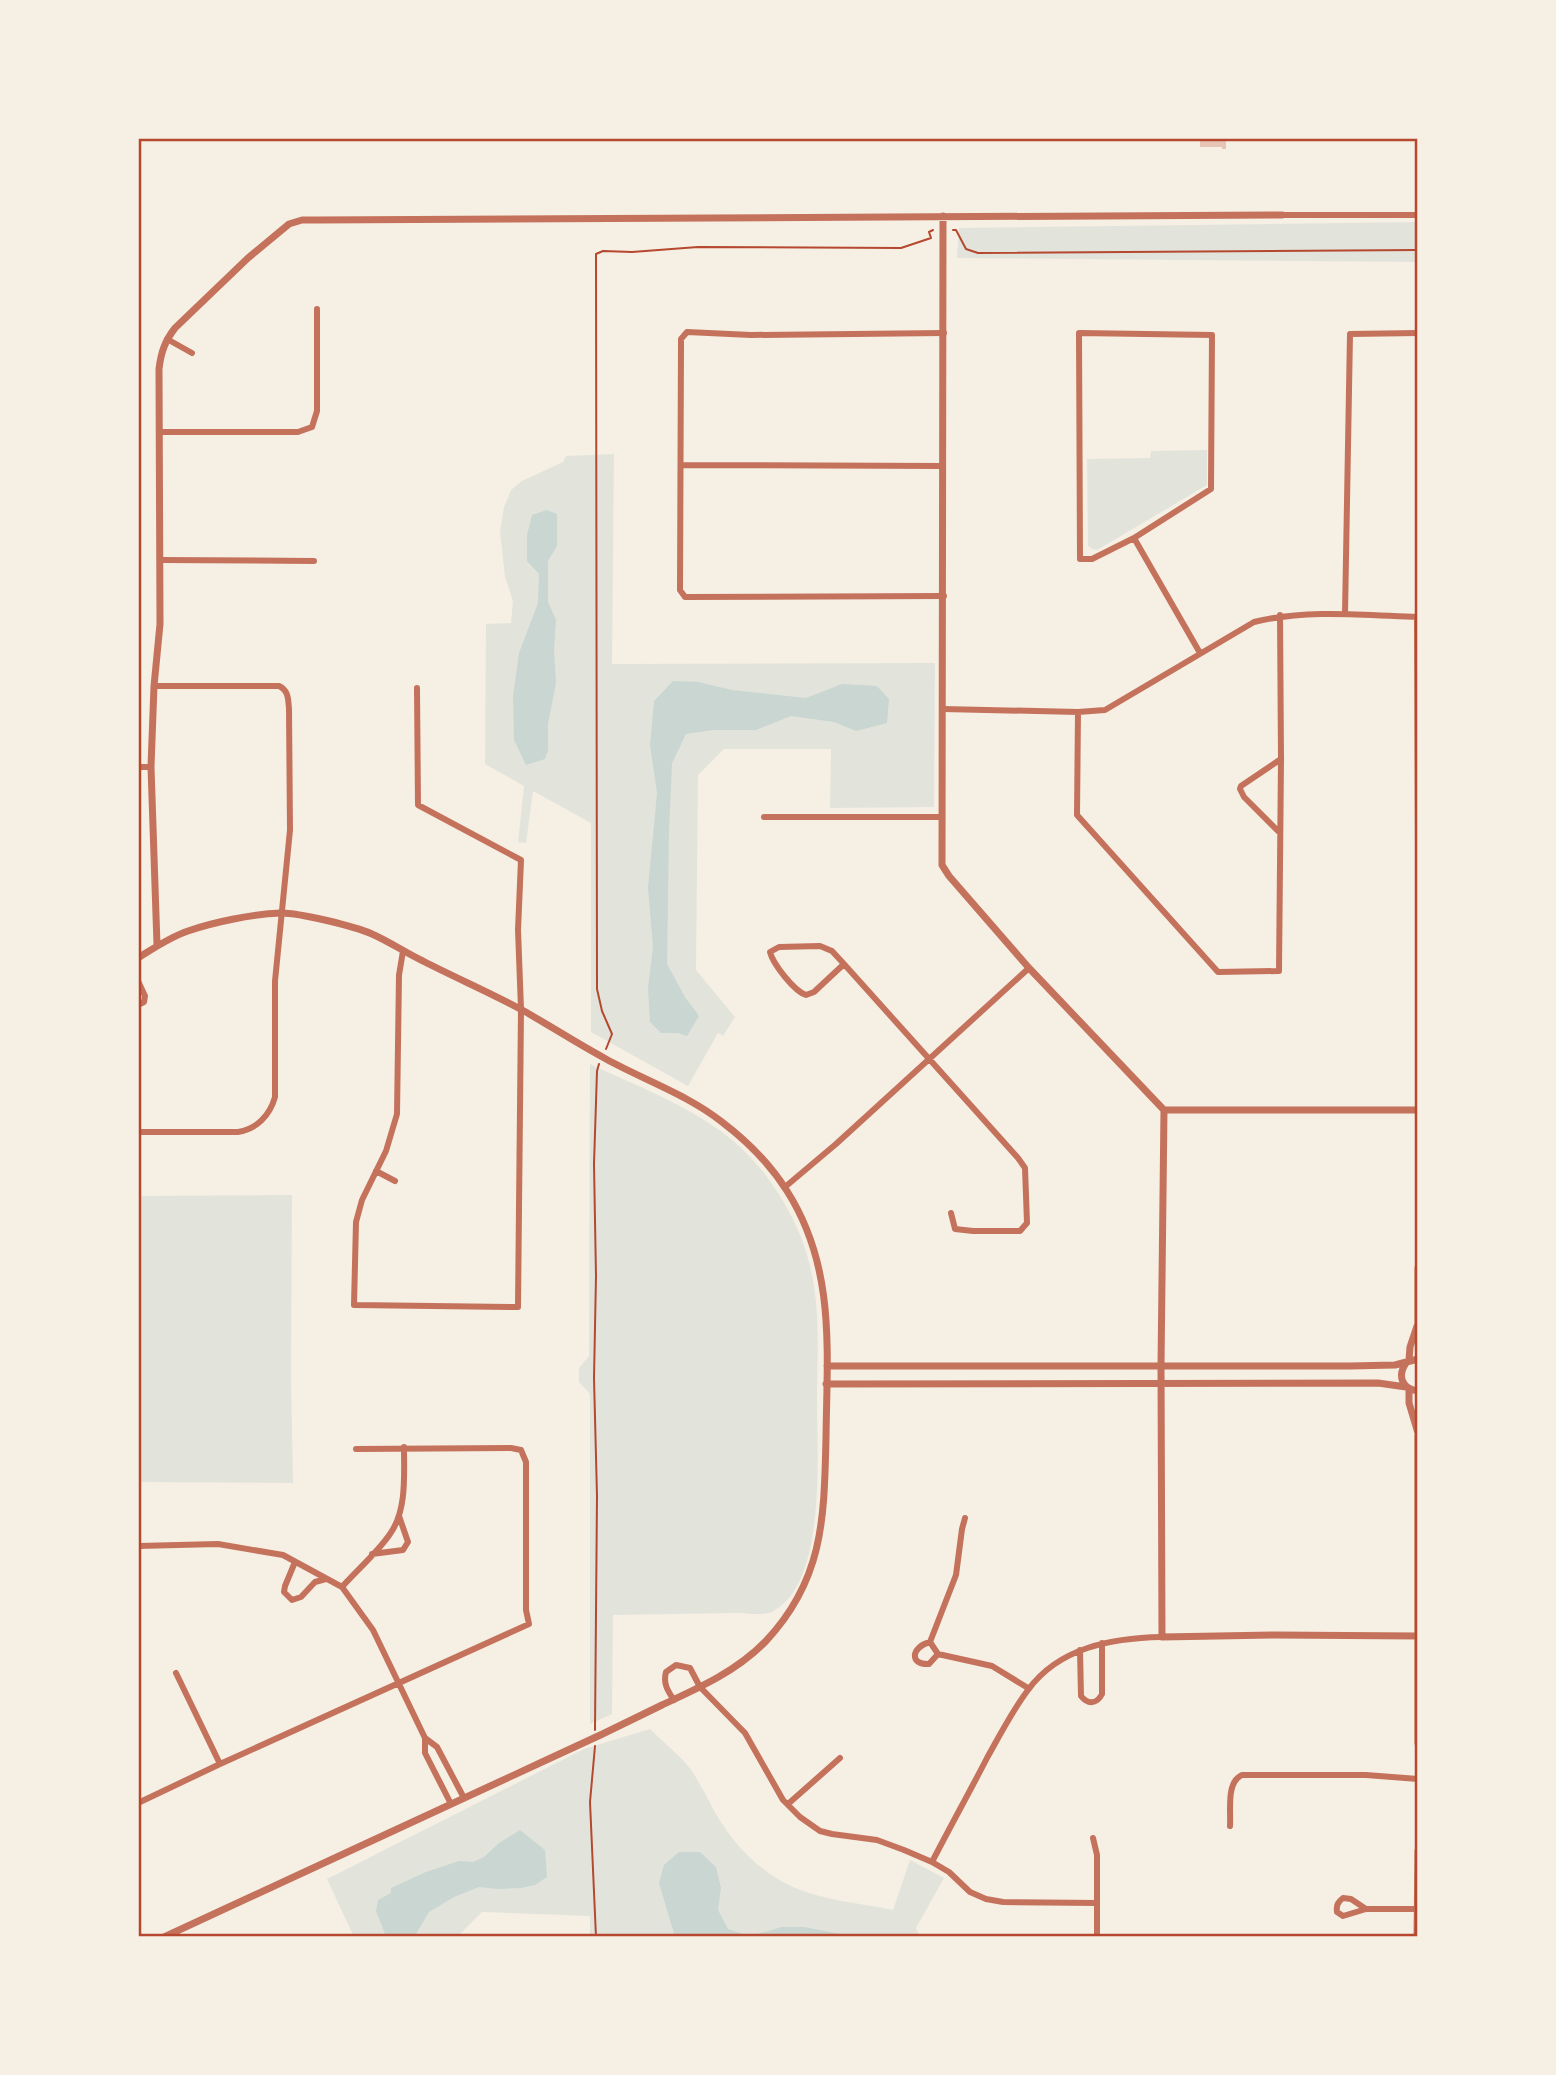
<svg xmlns="http://www.w3.org/2000/svg" width="1556" height="2075" font-family="'Libre Baskerville',serif">
<style>
.green{fill:#e2e4dc}
.water{fill:#c9d6d2}
.building{fill:#e6c5b7}
.lines{fill:none;stroke-linecap:round;stroke-linejoin:round}
.path{stroke:#b5482f;stroke-width:2}
.minor{stroke:#c5725c;stroke-width:6}
.tertiary{stroke:#c5725c;stroke-width:7}
.neatline{fill:none;stroke:#b5482f;stroke-width:2.5}
</style>
<rect width="100%" height="100%" fill="#f6efe4"/>
<path class="green" d="M 1418,222 L 1418,262 L 957,258 L 959,228 Z
M 1207,450 L 1207,485 L 1097,550 L 1092,549 L 1088,546 L 1087,459 L 1150,458 L 1151,451 Z
M 614,454 L 612,664 L 935,663 L 934,807 L 830,808 L 831,749 L 724,749 L 698,775 L 696,970 L 735,1017 L 723,1036 L 718,1033 L 688,1086 L 591,1032 L 591,823 L 533,791 L 526,843 L 518,842 L 524,786 L 485,764 L 486,624 L 511,623 L 513,601 L 505,577 L 500,531 L 504,507 L 511,490 L 522,481 L 563,462 L 566,456 Z
M 590,1064 C 649,1092 717,1115 760,1168 C 782,1196 802,1230 810,1266 C 821,1310 817,1358 817,1403 C 817,1455 827,1584 772,1612 C 763,1616 745,1613 735,1613 C 694,1614 654,1614 613,1615 L 612,1714 L 590,1724 L 590,1394 L 579,1382 L 579,1368 L 589,1356 Z
M 292,1195 L 291,1377 L 293,1483 L 138,1482 L 138,1196 Z
M 650,1729 C 664,1743 681,1756 692,1771 C 701,1785 708,1800 716,1814 C 734,1845 760,1872 793,1887 C 825,1901 860,1903 893,1910 L 910,1860 L 944,1878 L 916,1928 L 920,1937 L 590,1937 L 590,1916 L 482,1912 L 457,1937 L 354,1937 L 327,1879 L 584,1749 Z"/>
<path class="water" d="M 547,510 L 557,514 L 557,546 L 548,561 L 548,602 L 556,620 L 554,649 L 556,683 L 548,724 L 548,750 L 545,759 L 526,765 L 514,740 L 513,696 L 519,653 L 538,603 L 539,574 L 527,561 L 527,535 L 532,515 Z
M 673,681 L 698,682 L 732,690 L 806,698 L 842,684 L 877,686 L 889,699 L 887,723 L 856,731 L 834,722 L 791,716 L 756,730 L 713,730 L 686,734 L 672,763 L 669,831 L 667,964 L 685,997 L 699,1016 L 687,1036 L 678,1033 L 661,1033 L 650,1022 L 648,988 L 653,947 L 648,888 L 657,793 L 650,745 L 654,701 Z
M 520,1830 L 545,1850 L 547,1877 L 535,1885 L 521,1888 L 497,1889 L 479,1887 L 454,1897 L 429,1912 L 414,1937 L 388,1937 L 385,1934 L 376,1911 L 378,1900 L 391,1893 L 391,1888 L 426,1872 L 459,1861 L 473,1862 L 484,1857 L 499,1843 Z
M 679,1852 L 700,1852 L 716,1867 L 721,1888 L 718,1910 L 728,1929 L 750,1936 L 782,1927 L 804,1927 L 856,1937 L 675,1937 L 659,1883 L 664,1865 Z"/>
<path class="building" d="M 1200,138 L 1226,138 L 1226,149 L 1222,149 L 1222,147 L 1200,147 Z"/>
<g class="lines">
<path class="path" d="M 953,230 L 956,230 L 966,249 L 978,253 L 1418,250
M 606,1049 L 612,1034 L 602,1011 L 597,989 L 596,254 L 603,251 L 632,252 L 698,247 L 901,248 L 931,238 L 929,232 L 933,230
M 595,1730 L 597,1496 L 594,1378 L 596,1276 L 594,1164 L 597,1071 L 599,1064
M 595,1746 L 590,1802 L 596,1937"/>
<path class="minor" d="M 1282,215 L 1418,215
M 944,333 L 751,335 L 687,332 L 681,339 L 681,345 L 680,590 L 685,597 L 944,596
M 1079,333 L 1212,335 L 1211,489 L 1134,538 L 1092,559 L 1080,559 Z
M 167,339 L 192,353
M 159,432 L 298,432 L 312,427 L 317,411 L 317,309
M 681,465 L 942,466
M 1134,538 L 1200,653
M 160,560 L 314,561
M 1345,614 L 1350,334 L 1418,333
M 1417,617 L 1418,840
M 943,709 L 1078,712 L 1105,710 L 1254,622 C 1307,609 1363,615 1418,617
M 1078,712 L 1077,815 L 1218,972 L 1279,971 L 1281,759 L 1280,615
M 138,767 L 151,767
M 764,817 L 942,817
M 1279,832 L 1244,797 L 1240,789 L 1241,786 L 1281,759
M 403,951 L 399,975 L 397,1114 L 386,1151 L 362,1200 L 356,1222 L 354,1305 L 518,1307 L 521,1009 L 518,930 L 521,860 L 418,805 L 417,688
M 844,964 L 814,992 L 806,995 C 794,991 773,964 770,952 L 779,947 L 820,946 L 832,951 L 844,964 L 1018,1158 L 1025,1168 L 1027,1223 L 1020,1231 L 973,1231 L 955,1229 L 951,1213
M 138,981 L 145,996 L 144,1002 L 138,1005
M 138,1132 L 238,1132 C 257,1129 270,1115 275,1097 L 275,981 L 290,830 L 289,709 C 288,699 289,691 279,686 L 154,686
M 376,1171 L 395,1181
M 785,1187 L 836,1144 L 1029,968
M 965,1518 L 962,1529 L 956,1575 L 930,1642 L 938,1654 L 992,1666 L 1028,1688
M 138,1546 L 218,1544 L 283,1555 L 342,1587 L 373,1630 L 425,1738 L 437,1747 L 464,1798
M 372,1554 L 403,1550 L 408,1542 L 399,1516
M 295,1562 L 285,1586 L 284,1592 L 292,1600 L 301,1597 L 315,1582 L 326,1579
M 342,1587 C 357,1570 377,1553 390,1534 C 407,1510 404,1475 404,1447
M 930,1642 C 911,1647 909,1665 929,1664 L 938,1654
M 1080,1650 L 1081,1696 C 1088,1705 1097,1704 1102,1694 L 1102,1643
M 176,1673 L 220,1764
M 674,1700 C 667,1690 663,1683 666,1672 L 676,1665 L 690,1668 L 700,1687 L 745,1733 L 783,1800 L 800,1817 L 820,1831 L 832,1834 L 877,1840 L 904,1850 L 932,1862 L 949,1872 L 970,1892 L 986,1899 L 1003,1902 L 1097,1903
M 425,1738 L 425,1753 L 451,1804
M 138,1803 L 220,1764 L 529,1624 L 526,1610 L 526,1462 L 521,1450 L 511,1448 L 356,1449
M 788,1804 L 840,1758
M 1230,1826 C 1231,1810 1226,1782 1242,1775 L 1366,1775 L 1418,1779
M 1093,1838 L 1097,1855 L 1097,1937
M 932,1862 C 950,1827 969,1793 987,1758 C 1000,1735 1012,1711 1028,1690 C 1059,1647 1113,1638 1162,1637
M 1366,1909 L 1351,1899 L 1343,1898 C 1338,1902 1336,1905 1337,1912 L 1343,1916 L 1366,1909 L 1418,1909"/>
<path class="tertiary" d="M 943,216 L 942,865 L 949,876 L 1029,968 L 1164,1110
M 157,945 L 151,767 L 154,686 L 160,624 L 159,369 C 161,352 165,341 175,328 L 248,258 L 289,224 L 302,220 L 317,220 L 1282,215
M 138,958 C 154,948 170,937 188,931 C 214,922 253,914 281,913 C 300,913 354,926 372,934 C 390,942 406,953 423,961 C 456,978 491,993 524,1011 C 552,1027 578,1044 606,1059 C 644,1080 688,1095 722,1122 C 747,1141 770,1164 787,1191 C 836,1268 827,1351 826,1438 C 824,1518 824,1579 766,1641 C 737,1671 699,1688 662,1705 C 622,1725 582,1744 542,1762 C 416,1820 290,1879 164,1937
M 1164,1110 L 1161,1366 L 1162,1637 L 1274,1635 L 1418,1636
M 1164,1110 L 1418,1110
M 1418,1268 L 1418,1327
M 1409,1360 L 1410,1347 L 1417,1326
M 1406,1363 C 1397,1376 1402,1389 1418,1391
M 827,1366 L 1350,1366 L 1395,1365 L 1418,1359
M 826,1384 L 1378,1383 L 1406,1387
M 1409,1389 L 1409,1403 L 1418,1433
M 1418,1436 L 1418,1743
M 1417,1937 L 1418,1851"/>
</g>
<rect width="1556" height="2075" fill="none" stroke="#f6efe4" stroke-width="280"/>
<rect x="140" y="140" width="1276" height="1795" class="neatline"/>
</svg>
